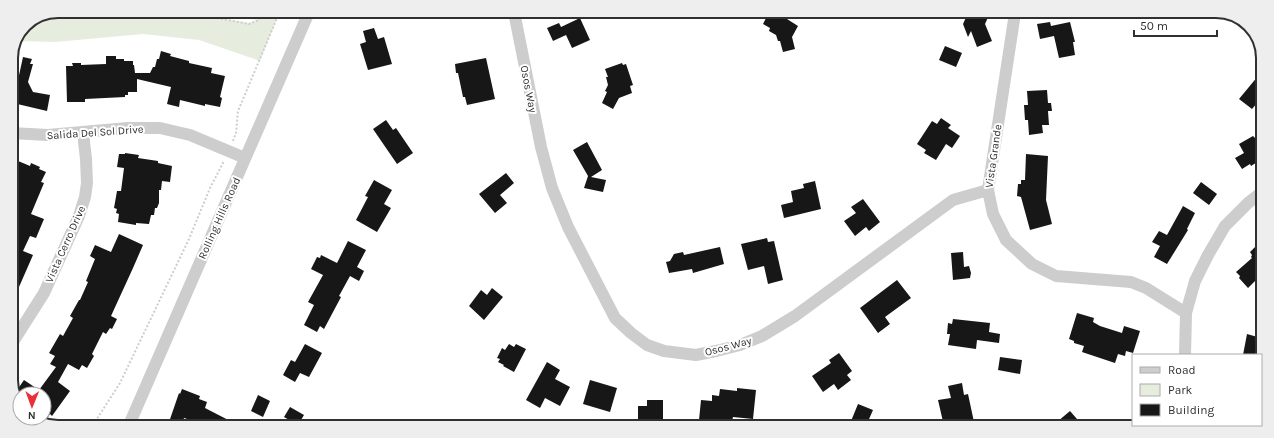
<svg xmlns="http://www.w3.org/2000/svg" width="1274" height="438" font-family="Karla,sans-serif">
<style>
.green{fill:#e6edde}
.building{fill:#171717}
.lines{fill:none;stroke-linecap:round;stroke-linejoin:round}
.path{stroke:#cdcdcd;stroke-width:2;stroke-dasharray:2 2;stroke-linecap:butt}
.minor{stroke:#cdcdcd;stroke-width:12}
.labels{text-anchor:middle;stroke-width:4;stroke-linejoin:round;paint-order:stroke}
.street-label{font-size:11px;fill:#303030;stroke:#fff}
.rim{fill:none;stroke:#303030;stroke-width:2}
</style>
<rect width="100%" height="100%" fill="#fff"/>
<path class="green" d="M 58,11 L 203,11 L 212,17 L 249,23 L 258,20 L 215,15 L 209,14 L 207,11 L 263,11 L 260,20 L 266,14 L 267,11 L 280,11 L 260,61 L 199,40 L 143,34 L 55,42 L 17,41 L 25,25 Z"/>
<path class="building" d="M 769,12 L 783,12 L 789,16 L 787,19 L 798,26 L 792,37 L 795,49 L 783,52 L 780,41 L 778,41 L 776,35 L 769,31 L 770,28 L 763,24 Z
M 968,13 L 990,13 L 985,24 L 992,41 L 977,47 L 971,31 L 968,37 L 963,24 Z
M 580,18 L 590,40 L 572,48 L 566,35 L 553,41 L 547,28 L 559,23 L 561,27 Z
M 1050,22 L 1051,26 L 1070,22 L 1075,42 L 1073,42 L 1075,55 L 1059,58 L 1054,36 L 1040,39 L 1037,24 Z
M 374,28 L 378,39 L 384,37 L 392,64 L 368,70 L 360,44 L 366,42 L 363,31 Z
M 945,46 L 962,53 L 956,67 L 939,60 Z
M 161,51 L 171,54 L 170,56 L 189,61 L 189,63 L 212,68 L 211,73 L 225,76 L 220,97 L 222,98 L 220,107 L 205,104 L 205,106 L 180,100 L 179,107 L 167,104 L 171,87 L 137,79 L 137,92 L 128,92 L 128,95 L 125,95 L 125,97 L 85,99 L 85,102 L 67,102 L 66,66 L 73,66 L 72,63 L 81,63 L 81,65 L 106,64 L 106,56 L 116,56 L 116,59 L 124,59 L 124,61 L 133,61 L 133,65 L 134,65 L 135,73 L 150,73 L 153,67 L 155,67 L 157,59 L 159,59 Z
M 23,57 L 32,59 L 30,64 L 33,64 L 28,82 L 33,92 L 50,95 L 47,111 L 13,103 Z
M 486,58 L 495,99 L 467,105 L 465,97 L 463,97 L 458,73 L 456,73 L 455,64 Z
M 622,63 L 623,65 L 626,64 L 633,85 L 630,86 L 632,93 L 619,98 L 613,109 L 602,103 L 607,92 L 605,91 L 608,85 L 606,77 L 608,77 L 605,69 Z
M 1263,70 L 1263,96 L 1252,109 L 1239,99 Z
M 1047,90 L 1048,103 L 1051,103 L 1052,111 L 1048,111 L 1049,125 L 1042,125 L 1043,133 L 1029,135 L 1028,120 L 1025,120 L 1024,105 L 1028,105 L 1027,91 Z
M 941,118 L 951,125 L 948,128 L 960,136 L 952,148 L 946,144 L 936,160 L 924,153 L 926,150 L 917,144 L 932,121 L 937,124 Z
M 386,120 L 393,130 L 396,128 L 413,153 L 397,164 L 373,129 Z
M 1262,134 L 1262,159 L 1251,166 L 1250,164 L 1242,169 L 1235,158 L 1244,153 L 1239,144 L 1253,136 L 1255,138 Z
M 587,142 L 602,170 L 591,177 L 606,180 L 603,192 L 584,188 L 588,176 L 573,150 Z
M 125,153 L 139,155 L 138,158 L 158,161 L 158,163 L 172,166 L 170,182 L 162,181 L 161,190 L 159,190 L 159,203 L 157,208 L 155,208 L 154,215 L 151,215 L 149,224 L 136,223 L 136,225 L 118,222 L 119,214 L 116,213 L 117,209 L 114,208 L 117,191 L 121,191 L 124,168 L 117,167 L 119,154 L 125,154 Z
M 1026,154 L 1048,156 L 1046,200 L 1052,224 L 1030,230 L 1021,197 L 1017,196 L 1018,184 L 1021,184 L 1021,180 L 1025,180 Z
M 11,158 L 30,166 L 31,163 L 40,167 L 39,169 L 46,172 L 41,182 L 44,183 L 31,214 L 44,219 L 36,238 L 30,236 L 23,251 L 33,255 L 19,287 L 11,283 Z
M 506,173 L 514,183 L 500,195 L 507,203 L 495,213 L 479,194 Z
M 374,180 L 392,190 L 384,204 L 391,208 L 377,232 L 356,220 L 368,197 L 365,196 Z
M 815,181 L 821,209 L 784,218 L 781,205 L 793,202 L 791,191 L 804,188 L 803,184 Z
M 1201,182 L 1217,194 L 1209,205 L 1193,193 Z
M 863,199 L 880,222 L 869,231 L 866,227 L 855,236 L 844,221 L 856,213 L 851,207 Z
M 1183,206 L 1195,213 L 1187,229 L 1188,230 L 1167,264 L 1154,257 L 1160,246 L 1152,242 L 1159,231 L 1167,235 Z
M 119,234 L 143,245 L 133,268 L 111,316 L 117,319 L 112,329 L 110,328 L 106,334 L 103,332 L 92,354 L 94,356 L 87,368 L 82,365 L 79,370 L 68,364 L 58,382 L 70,391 L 52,416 L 50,414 L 44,423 L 44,394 L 15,394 L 15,393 L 24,380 L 39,390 L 56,367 L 50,364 L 55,356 L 49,353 L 60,334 L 63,336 L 73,318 L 70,316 L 79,300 L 80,300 L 88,282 L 86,281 L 95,259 L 90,256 L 95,245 L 111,252 Z
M 767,238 L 768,242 L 774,241 L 783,280 L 768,284 L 764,266 L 748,270 L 741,244 Z
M 1262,240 L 1261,271 L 1256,276 L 1258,278 L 1248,288 L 1239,278 L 1240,276 L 1236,272 L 1252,258 L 1251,257 L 1252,255 L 1250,252 Z
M 348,241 L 366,250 L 357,267 L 364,271 L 359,281 L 350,276 L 339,296 L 341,297 L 324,329 L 320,326 L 317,332 L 304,325 L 314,305 L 308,302 L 323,275 L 311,269 L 317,257 L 320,258 L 321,255 L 337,263 Z
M 720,247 L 724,264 L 693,273 L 692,269 L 669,273 L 666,262 L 670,261 L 674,254 L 683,252 L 684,255 Z
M 963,252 L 964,267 L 969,266 L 971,273 L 970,278 L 953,280 L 951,253 Z
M 897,280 L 911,298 L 885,317 L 890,324 L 878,333 L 860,308 Z
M 492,288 L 503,297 L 484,320 L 469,306 L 481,290 L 487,295 Z
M 1077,313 L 1094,318 L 1093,322 L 1100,326 L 1122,333 L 1124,326 L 1140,331 L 1133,353 L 1126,351 L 1125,356 L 1118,354 L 1115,363 L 1082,352 L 1084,346 L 1074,343 L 1074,341 L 1069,339 Z
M 953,319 L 990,323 L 989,332 L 1000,334 L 999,343 L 977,340 L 976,349 L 948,345 L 950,334 L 947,334 L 948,323 L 952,324 Z
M 1247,334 L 1261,338 L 1261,355 L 1243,355 Z
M 305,344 L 322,353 L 309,377 L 300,373 L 295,382 L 283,375 L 291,360 L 295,362 Z
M 509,344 L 514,347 L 516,344 L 526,349 L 514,372 L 503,366 L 504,365 L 498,362 L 500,359 L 497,358 L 502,348 L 505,350 Z
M 839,353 L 852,371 L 847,375 L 851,380 L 838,390 L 834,384 L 823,392 L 812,376 L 831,363 L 829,360 Z
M 1000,357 L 1022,360 L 1020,374 L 998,370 Z
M 547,362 L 560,370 L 555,379 L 570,387 L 560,406 L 545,398 L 540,408 L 526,400 Z
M 590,380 L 617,388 L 610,412 L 583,404 Z
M 962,383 L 964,395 L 968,394 L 974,422 L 963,424 L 964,426 L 944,426 L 938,400 L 951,398 L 948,386 Z
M 737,388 L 756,390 L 753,419 L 733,417 L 732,421 L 713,419 L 712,422 L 699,420 L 701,400 L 712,401 L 712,395 L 719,396 L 720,389 L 737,391 Z
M 182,389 L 200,396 L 199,399 L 207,402 L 205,408 L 238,425 L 205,425 L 184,418 L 182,425 L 168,425 L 179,393 L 180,394 Z
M 258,395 L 270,401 L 263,417 L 251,411 Z
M 647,400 L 663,400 L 663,422 L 638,422 L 638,406 L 647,406 Z
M 858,404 L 873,410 L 866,426 L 849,426 Z
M 290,407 L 304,415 L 298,425 L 284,417 Z
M 1070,411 L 1077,419 L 1075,421 L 1080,427 L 1051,427 Z"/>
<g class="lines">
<path class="path" d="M 203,11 L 212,17 L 249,24 L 259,20 L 263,11
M 233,141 L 236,133 L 238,111 L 280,11
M 93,425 L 120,383 L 189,239 L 210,188 L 224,161"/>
<path class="minor" d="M 514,12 L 541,147 L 552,188 L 568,227 L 615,318 L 631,333 L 647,345 L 664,351 L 696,355 L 716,351 L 740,345 L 762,336 L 795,316 L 953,200 L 988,190
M 1015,13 L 988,190 L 993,214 L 1006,240 L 1032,264 L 1056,276 L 1131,282 L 1146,288 L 1186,313
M 11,133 L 48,135 L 128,128 L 160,128 L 190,135 L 245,158
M 11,345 L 44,293 L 79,216 L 85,197 L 87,183 L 86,159 L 83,133
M 1185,355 L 1186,313 L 1195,281 L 1208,255 L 1225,226 L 1248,203 L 1262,192
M 129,425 L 309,12
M 1198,425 L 1199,427
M 1155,427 L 1157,425"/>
</g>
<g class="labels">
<g class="street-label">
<text transform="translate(529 89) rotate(79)" y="4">Osos Way</text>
<text transform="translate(95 132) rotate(-4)" y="4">Salida Del Sol Drive</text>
<text transform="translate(993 156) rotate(-82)" y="4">Vista Grande</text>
<text transform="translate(219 218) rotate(-66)" y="4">Rolling Hills Road</text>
<text transform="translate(65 244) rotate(-66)" y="4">Vista Cerro Drive</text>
<text transform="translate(728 346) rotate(-15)" y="4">Osos Way</text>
</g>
</g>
<path d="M0 0H1274V438H0ZM58 18H1216A40 40 0 0 1 1256 58V380A40 40 0 0 1 1216 420H58A40 40 0 0 1 18 380V58A40 40 0 0 1 58 18Z" fill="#eee" fill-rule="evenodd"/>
<path class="rim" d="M58 18H1216A40 40 0 0 1 1256 58V380A40 40 0 0 1 1216 420H58A40 40 0 0 1 18 380V58A40 40 0 0 1 58 18Z"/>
<rect x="1132" y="354" width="130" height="72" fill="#ffffff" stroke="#acacac"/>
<rect x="1140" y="367" width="20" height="6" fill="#cdcdcd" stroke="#acacac"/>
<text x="1168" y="374" font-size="12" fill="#303030">Road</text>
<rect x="1140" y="384" width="20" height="12" fill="#e6edde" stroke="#acacac"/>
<text x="1168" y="394" font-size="12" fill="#303030">Park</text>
<rect x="1140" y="404" width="20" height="12" fill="#171717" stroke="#acacac"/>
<text x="1168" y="414" font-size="12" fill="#303030">Building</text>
<g transform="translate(32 406) rotate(181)"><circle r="19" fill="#ffffff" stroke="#acacac"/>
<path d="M0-3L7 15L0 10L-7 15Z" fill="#ea2f3a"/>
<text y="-6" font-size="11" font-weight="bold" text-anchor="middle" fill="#303030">N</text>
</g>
<path d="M1134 30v6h83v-6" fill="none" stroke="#303030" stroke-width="2"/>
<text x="1140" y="30" font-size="12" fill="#303030" stroke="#ffffff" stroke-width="3" paint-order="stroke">50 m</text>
</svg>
